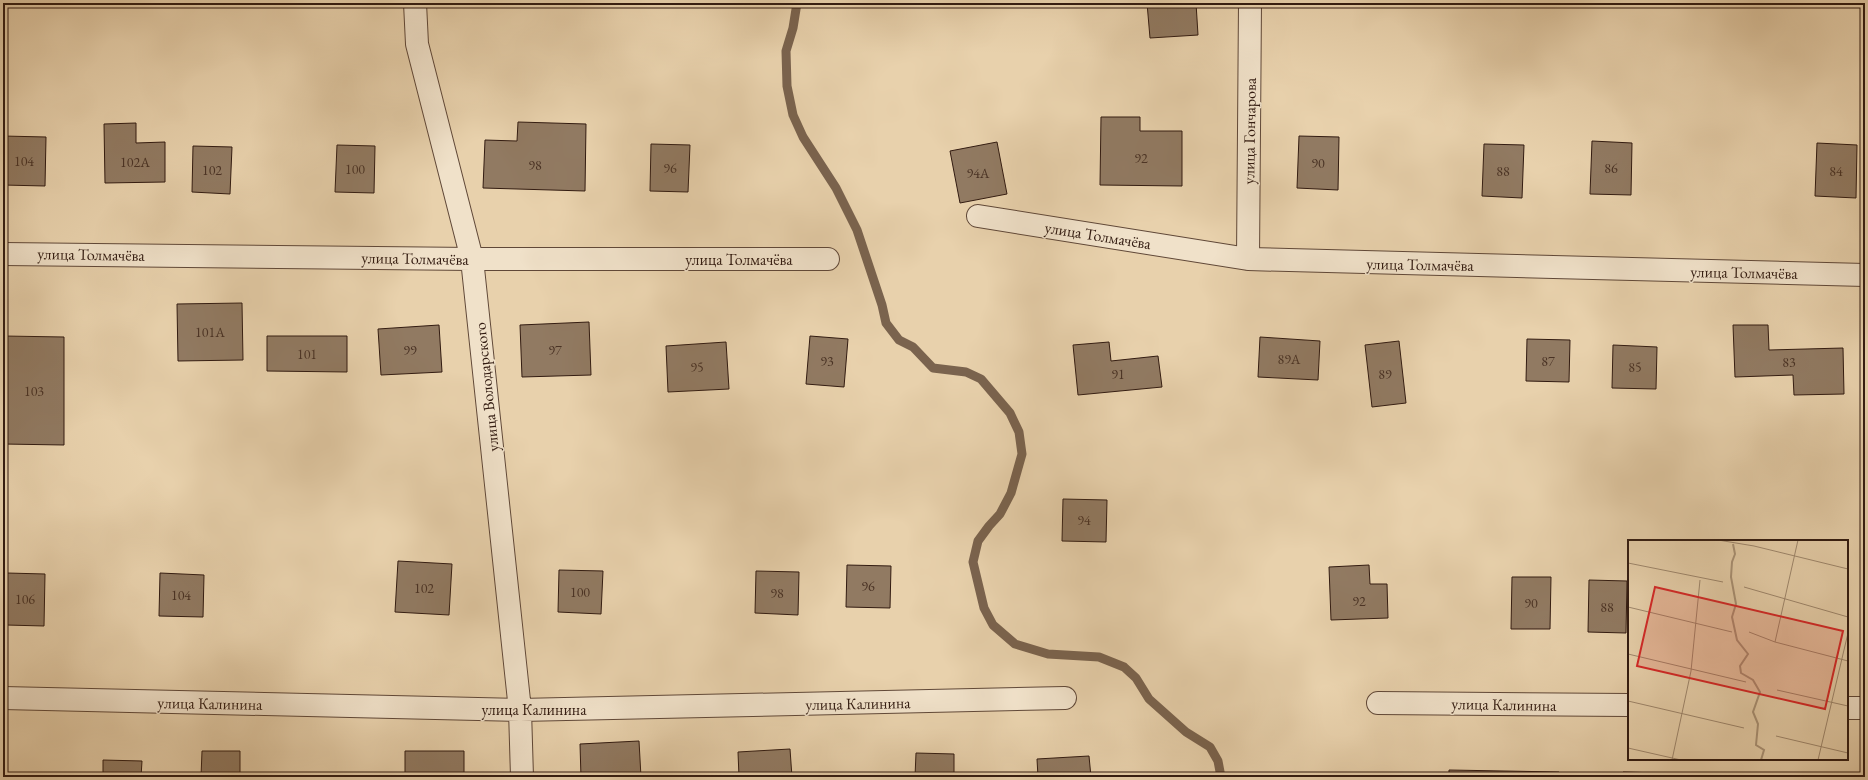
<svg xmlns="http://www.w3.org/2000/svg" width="1868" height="780" font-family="'EB Garamond',serif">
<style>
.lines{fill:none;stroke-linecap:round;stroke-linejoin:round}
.stream{stroke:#7a634e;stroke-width:9}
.building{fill:#917a62;stroke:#321b11}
.minor-casing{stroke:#604838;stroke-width:24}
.minor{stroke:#f0e1c9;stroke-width:22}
.labels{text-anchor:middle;stroke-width:3;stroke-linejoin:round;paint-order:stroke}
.number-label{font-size:14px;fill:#4a3325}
.street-label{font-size:16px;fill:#321b11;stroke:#f0e1c9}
.inset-river{fill:none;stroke:#aa9377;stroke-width:2}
.inset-road{fill:none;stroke:#9f886e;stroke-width:1}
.view{fill:#d62828;fill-opacity:0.15;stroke:#d62828;stroke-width:2}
.inset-edge{fill:none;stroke:#321b11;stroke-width:2}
</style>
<rect width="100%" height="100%" fill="#e8d1ac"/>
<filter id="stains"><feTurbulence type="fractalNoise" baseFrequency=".005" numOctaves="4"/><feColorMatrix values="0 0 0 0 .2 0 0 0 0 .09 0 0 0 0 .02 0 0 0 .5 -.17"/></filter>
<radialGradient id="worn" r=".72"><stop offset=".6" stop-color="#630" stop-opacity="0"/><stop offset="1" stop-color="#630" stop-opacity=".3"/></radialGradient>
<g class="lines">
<path class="stream" d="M 797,3 L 793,28 L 786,51 L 787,86 L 793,115 L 803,137 L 836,188 L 857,230 L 882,305 L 886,323 L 899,340 L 913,347 L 933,368 L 966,372 L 981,379 L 1010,413 L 1019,432 L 1022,454 L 1011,493 L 1000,514 L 989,526 L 978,541 L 973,562 L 984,608 L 993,625 L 1015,644 L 1048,654 L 1099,657 L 1124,667 L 1136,678 L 1149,699 L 1186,732 L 1210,747 L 1218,761 L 1221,777"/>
</g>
<path class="building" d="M 1147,3 L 1196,3 L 1198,35 L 1150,38 Z
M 1101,117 L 1140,117 L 1140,131 L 1182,131 L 1182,186 L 1100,185 Z
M 518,122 L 586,124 L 585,191 L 483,188 L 485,140 L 517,141 Z
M 136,123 L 136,143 L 165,142 L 165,182 L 105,183 L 104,124 Z
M 3,136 L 46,137 L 45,186 L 3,185 Z
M 1299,136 L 1339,137 L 1338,190 L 1297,188 Z
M 1592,141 L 1632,143 L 1631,195 L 1590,194 Z
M 997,142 L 1007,194 L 960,203 L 950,151 Z
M 1817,143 L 1857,145 L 1856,198 L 1815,196 Z
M 651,144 L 690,145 L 688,192 L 650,191 Z
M 1484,144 L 1524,145 L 1522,198 L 1482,196 Z
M 337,145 L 375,146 L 374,193 L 335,192 Z
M 193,146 L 232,147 L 230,194 L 192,192 Z
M 242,303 L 243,360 L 178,361 L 177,304 Z
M 589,322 L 591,375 L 522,377 L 520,325 Z
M 439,325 L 442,372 L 381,375 L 378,329 Z
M 1733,325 L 1768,325 L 1769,350 L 1843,348 L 1844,394 L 1794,395 L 1793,375 L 1735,377 Z
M 4,336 L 64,337 L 64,445 L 3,444 Z
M 267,336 L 347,336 L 347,372 L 267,371 Z
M 810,336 L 848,339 L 844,387 L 806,384 Z
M 1260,337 L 1320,341 L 1318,380 L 1258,377 Z
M 1527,339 L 1570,340 L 1569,382 L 1526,381 Z
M 1399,341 L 1406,403 L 1372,407 L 1365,345 Z
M 726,342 L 729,389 L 668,392 L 666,346 Z
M 1109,342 L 1111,361 L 1158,356 L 1162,387 L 1078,395 L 1073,345 Z
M 1613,345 L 1657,347 L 1656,389 L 1612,388 Z
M 1063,499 L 1107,500 L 1106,542 L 1062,541 Z
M 398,561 L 452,564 L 449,615 L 395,612 Z
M 847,565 L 891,566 L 890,608 L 846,607 Z
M 1369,565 L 1370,584 L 1387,584 L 1388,618 L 1331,620 L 1329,567 Z
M 559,570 L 603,571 L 601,614 L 558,612 Z
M 756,571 L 799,572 L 798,615 L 755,613 Z
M 7,573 L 45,574 L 44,626 L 6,625 Z
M 160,573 L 204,575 L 203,617 L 159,616 Z
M 1512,577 L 1551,577 L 1550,629 L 1511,629 Z
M 1589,580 L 1627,581 L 1626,633 L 1588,632 Z
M 639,741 L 641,777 L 581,777 L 580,744 Z
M 790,749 L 792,777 L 739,777 L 738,752 Z
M 202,751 L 240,751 L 240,777 L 201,777 Z
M 405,751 L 464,751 L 464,777 L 405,777 Z
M 916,753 L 954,754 L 954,777 L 915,777 Z
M 1089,756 L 1091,777 L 1038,777 L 1037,759 Z
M 103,760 L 142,761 L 141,777 L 103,777 Z
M 1449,770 L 1559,772 L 1559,777 L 1449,777 Z
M 1623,772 L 1662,773 L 1662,777 L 1623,777 Z
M 1839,773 L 1839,777 L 1787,777 L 1787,776 Z"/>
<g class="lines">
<defs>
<path id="minor" d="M 415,3 L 417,44 L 472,259 L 520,710 L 522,777
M 978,216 L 1248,259 L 1865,275
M 3,254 L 472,259 L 828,259
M 1248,259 L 1250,3
M 3,698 L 520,710 L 1065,698
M 1378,703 L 1629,705
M 1847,708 L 1865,708"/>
</defs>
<use href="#minor" class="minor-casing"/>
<use href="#minor" class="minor"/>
</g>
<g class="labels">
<g class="number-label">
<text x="1141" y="163">92</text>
<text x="24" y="166">104</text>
<text x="135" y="167">102А</text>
<text x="1318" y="168">90</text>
<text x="535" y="170">98</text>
<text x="670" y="173">96</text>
<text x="1611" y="173">86</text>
<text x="355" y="174">100</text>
<text x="212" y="175">102</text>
<text x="1503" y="176">88</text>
<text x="1836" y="176">84</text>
<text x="978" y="178">94А</text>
<text x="210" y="337">101А</text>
<text x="410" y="355">99</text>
<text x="555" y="355">97</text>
<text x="307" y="359">101</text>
<text x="1289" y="364">89А</text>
<text x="827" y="366">93</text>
<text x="1548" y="366">87</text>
<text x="1789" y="367">83</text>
<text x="697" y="372">95</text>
<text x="1635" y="372">85</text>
<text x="1118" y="379">91</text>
<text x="1385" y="379">89</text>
<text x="34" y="396">103</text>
<text x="1084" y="525">94</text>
<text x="868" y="591">96</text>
<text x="424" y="593">102</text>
<text x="580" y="597">100</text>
<text x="777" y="598">98</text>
<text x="181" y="600">104</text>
<text x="25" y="604">106</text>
<text x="1359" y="606">92</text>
<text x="1531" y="608">90</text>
<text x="1607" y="612">88</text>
</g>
<g class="street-label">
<text transform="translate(1249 131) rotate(-89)" y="6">улица Гончарова</text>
<text transform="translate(1098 235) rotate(9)" y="6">улица Толмачёва</text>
<text transform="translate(91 254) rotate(1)" y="6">улица Толмачёва</text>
<text transform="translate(415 258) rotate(1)" y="6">улица Толмачёва</text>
<text x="739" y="265">улица Толмачёва</text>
<text transform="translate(1420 264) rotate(1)" y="6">улица Толмачёва</text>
<text transform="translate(1744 272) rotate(1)" y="6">улица Толмачёва</text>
<text transform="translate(486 387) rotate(-96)" y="6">улица Володарского</text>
<text transform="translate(210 703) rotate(1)" y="6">улица Калинина</text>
<text transform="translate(858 703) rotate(-1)" y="6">улица Калинина</text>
<text transform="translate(1504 704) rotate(1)" y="6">улица Калинина</text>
<text x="534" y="715">улица Калинина</text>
</g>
</g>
<g transform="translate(1628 540)">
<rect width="220" height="220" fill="#e8d1ac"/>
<path class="inset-river" d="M 105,4 L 107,14 L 104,22 L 103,37 L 108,64 L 104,77 L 109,100 L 120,114 L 112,126 L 113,133 L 125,140 L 132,152 L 125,172 L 130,184 L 128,205 L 136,210 L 133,220"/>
<path class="inset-road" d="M 90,0 L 126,6 L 220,29M 0,23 L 95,42M 116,47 L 220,77M 0,67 L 104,92M 121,92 L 147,102 L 220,121M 147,102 L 170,0M 0,114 L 118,142M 149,150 L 220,166M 0,161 L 116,188M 148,196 L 220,213M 0,208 L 53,220M 44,220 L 63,131 L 72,40M 190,220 L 220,93"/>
<path class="view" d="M 27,47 L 215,91 L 197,169 L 9,126 Z"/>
<rect width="220" height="220" class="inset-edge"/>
</g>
<rect width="1868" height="780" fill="none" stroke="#e8d1ac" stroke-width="16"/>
<rect x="4" y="4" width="1860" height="772" fill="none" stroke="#321b11" stroke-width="2"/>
<rect x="8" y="8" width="1852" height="764" fill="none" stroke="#321b11"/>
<rect width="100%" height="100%" filter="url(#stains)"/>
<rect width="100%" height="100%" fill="url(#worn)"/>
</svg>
